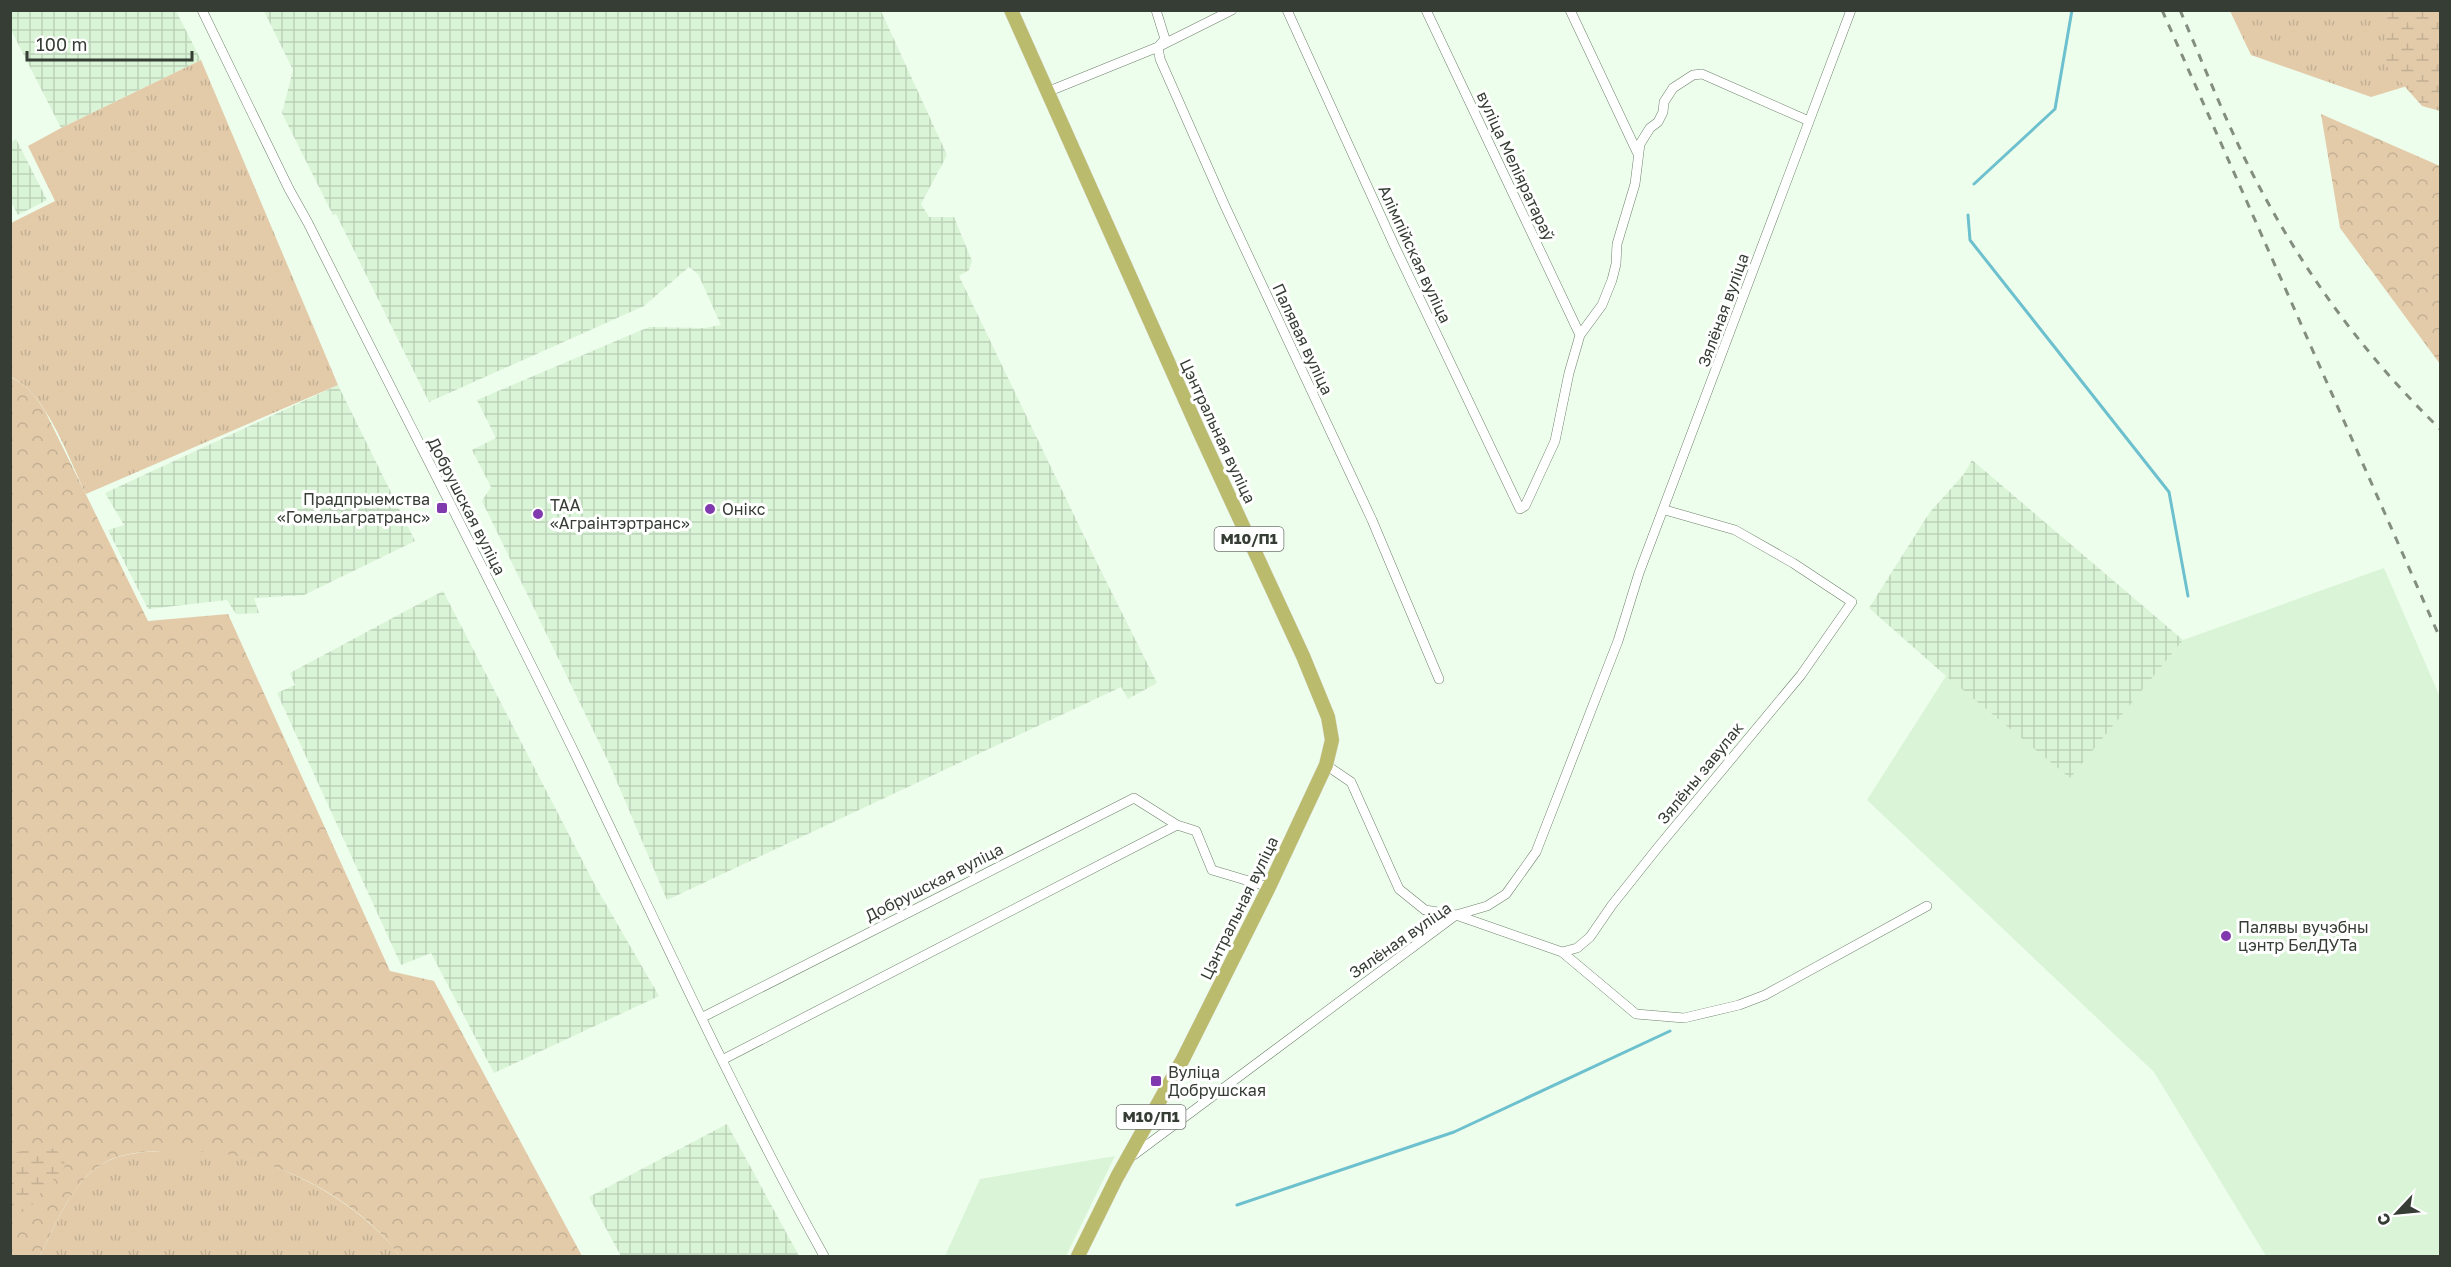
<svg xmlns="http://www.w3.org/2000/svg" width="2451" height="1267" font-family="'Golos Text',sans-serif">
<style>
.built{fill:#daf4d7}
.industrial{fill:url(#industrial-grid)}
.grass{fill:url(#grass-tufts)}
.forest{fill:url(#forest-crowns)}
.wetland{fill:url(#wetland-marsh)}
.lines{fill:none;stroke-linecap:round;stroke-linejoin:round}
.stream{stroke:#6dc0ce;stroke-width:3}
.street-casing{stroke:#6d806c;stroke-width:10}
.primary-casing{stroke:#e3e4e3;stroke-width:15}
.street{stroke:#fff;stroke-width:9}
.primary{stroke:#bbbb6d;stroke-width:14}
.rail{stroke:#838e81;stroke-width:3;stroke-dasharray:8 8;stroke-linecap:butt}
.poi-dot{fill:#813aad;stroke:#fff;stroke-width:2}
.labels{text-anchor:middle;stroke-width:6;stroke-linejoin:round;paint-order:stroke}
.shield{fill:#fff;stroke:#727771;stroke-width:1.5}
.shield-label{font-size:15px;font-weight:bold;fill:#353d34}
.street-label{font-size:16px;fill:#353d34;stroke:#fff}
.poi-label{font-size:16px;fill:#353d34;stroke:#fff;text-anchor:start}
</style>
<defs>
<pattern id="industrial-grid" width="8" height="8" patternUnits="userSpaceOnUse" patternTransform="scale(1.5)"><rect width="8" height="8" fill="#daf4d7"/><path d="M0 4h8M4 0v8" fill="none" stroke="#bcd2b9"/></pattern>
<pattern id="grass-tufts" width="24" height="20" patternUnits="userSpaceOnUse" patternTransform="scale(1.5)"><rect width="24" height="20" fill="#e3cbaa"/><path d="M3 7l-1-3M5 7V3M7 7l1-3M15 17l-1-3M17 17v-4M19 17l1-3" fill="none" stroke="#c3af93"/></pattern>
<pattern id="forest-crowns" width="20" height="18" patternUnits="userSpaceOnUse" patternTransform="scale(1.5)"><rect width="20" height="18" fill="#e3cbaa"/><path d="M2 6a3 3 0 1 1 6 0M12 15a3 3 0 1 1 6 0" fill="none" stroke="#c3af93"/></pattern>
<pattern id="wetland-marsh" width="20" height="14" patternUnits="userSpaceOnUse" patternTransform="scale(1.5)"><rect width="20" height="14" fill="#e3cbaa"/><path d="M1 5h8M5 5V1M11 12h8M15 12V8" fill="none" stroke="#c3af93"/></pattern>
</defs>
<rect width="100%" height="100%" fill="#eefeec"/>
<path class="built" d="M 2384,568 L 2440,697 L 2440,1256 L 2266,1256 L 2154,1072 L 1867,800 L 1946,676 L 2070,777 L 2183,640 Z
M 1115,1156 L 1066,1256 L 945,1256 L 980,1179 Z"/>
<path class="industrial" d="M 11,11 L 176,11 L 201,60 L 61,128 L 11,30 Z
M 264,11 L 881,11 L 947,155 L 921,204 L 929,217 L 954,217 L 972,261 L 969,270 L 959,276 L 1098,565 L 1157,683 L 1128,699 L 1121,687 L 667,900 L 609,763 L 482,501 L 491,487 L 472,450 L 496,438 L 477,400 L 649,327 L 704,328 L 721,325 L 698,274 L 689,267 L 644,306 L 429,402 L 336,214 L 333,215 L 282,113 L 293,70 Z
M 16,139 L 47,200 L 18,215 L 10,200 L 11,142 Z
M 338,385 L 415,541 L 304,595 L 254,598 L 259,613 L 236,614 L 227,600 L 148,609 L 108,530 L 124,525 L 105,493 Z
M 1972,460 L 2183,640 L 2070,778 L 1946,676 L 1869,608 L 1930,512 L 1964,474 Z
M 443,591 L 596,887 L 659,996 L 494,1073 L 431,953 L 401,965 L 277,693 L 295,685 L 290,673 Z
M 727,1124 L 799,1256 L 621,1256 L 589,1197 Z"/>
<path class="grass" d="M 2230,11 L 2440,11 L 2440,76 L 2371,97 L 2251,55 Z
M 201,60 L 338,385 L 86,494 C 69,459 46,392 11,377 L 11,223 L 55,201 L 28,146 L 61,128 Z
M 161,1151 C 182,1151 204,1150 225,1153 C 289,1164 362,1205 400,1256 L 40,1256 C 57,1223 75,1171 115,1158 C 130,1153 145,1152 161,1151 Z"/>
<path class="forest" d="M 2321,114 L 2440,166 L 2440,364 L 2340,228 Z
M 10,377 C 27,384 35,396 45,411 L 148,621 L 228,614 L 390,971 L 434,981 L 582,1256 L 400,1256 C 362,1204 290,1164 226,1154 C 208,1151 189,1151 171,1151 C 146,1151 117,1152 96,1168 C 69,1189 55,1226 40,1256 L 11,1256 Z"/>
<path class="wetland" d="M 2388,11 L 2440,11 L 2440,111 L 2422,106 L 2384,63 Z
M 48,1147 C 58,1150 67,1157 64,1169 L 44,1188 L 29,1210 L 11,1215 L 11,1153 Z"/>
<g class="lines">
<path class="stream" d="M 1974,184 L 2055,109 L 2072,10
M 1968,215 L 1970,240 L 2169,492 L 2188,596
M 1237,1205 L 1454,1132 L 1670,1031"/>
<defs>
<path id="street" d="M 202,10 L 289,189 L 308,223 C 398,403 491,581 579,762 C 659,928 735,1096 824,1256
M 1156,10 L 1165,39 L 1158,47 L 1160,59 L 1225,206 L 1372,520 L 1439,679
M 1287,10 L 1395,247 L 1520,509 L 1525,506 L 1555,441 L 1569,373 L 1580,335 L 1602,305 L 1612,280 L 1616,264 L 1617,244 L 1635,184 L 1640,144 L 1650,128 L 1658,122 L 1663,112 L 1664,102 L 1673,88 L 1693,75 L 1702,74 L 1809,121
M 1426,10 L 1580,335
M 1570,10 L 1638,154
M 1047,92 L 1158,47 L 1232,10
M 1326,765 L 1351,782 L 1399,889 L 1425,910 L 1456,915 L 1562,952 L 1577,948 L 1590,937 L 1612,905 L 1659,846 L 1801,675 L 1852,602 L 1793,563 L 1735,530 L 1665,510
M 1562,952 L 1636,1014 L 1684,1018 L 1739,1005 L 1765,995 L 1927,906
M 703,1017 L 1134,798 L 1177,825
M 722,1060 L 1177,825 L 1196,831 L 1212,870 L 1269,887
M 1131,1157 L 1456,915 L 1487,906 L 1506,894 L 1536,852 L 1618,641 L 1639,573 L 1851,10"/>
<path id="primary" d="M 1011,10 L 1199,431 L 1303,656 L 1328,717 L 1332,740 L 1326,765 L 1269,887 L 1183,1059 L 1117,1177 L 1078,1256"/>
</defs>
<use href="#street" class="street-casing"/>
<use href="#primary" class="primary-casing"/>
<use href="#street" class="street"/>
<use href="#primary" class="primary"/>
<path class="rail" d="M 2162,10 L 2440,638
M 2180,10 C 2201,59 2221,109 2244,157 C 2295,260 2358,349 2440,429"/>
</g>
<g class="poi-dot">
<rect x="436" y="502" width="12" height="12" rx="3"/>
<circle cx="710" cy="509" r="6"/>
<circle cx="538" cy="514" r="6"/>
<circle cx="2226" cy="936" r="6"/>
<rect x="1150" y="1075" width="12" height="12" rx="3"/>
</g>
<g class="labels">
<g class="shield">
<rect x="1214.5" y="527" width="69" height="24" rx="4.5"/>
<rect x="1116.5" y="1105" width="69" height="24" rx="4.5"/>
</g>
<g class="shield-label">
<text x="1249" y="544">М10/П1</text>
<text x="1151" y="1122">М10/П1</text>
</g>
<g class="street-label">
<text transform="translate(1516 166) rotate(65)" y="6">вуліца Меліяратараў</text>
<text transform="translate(1415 254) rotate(65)" y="6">Алімпійская вуліца</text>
<text transform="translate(1723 310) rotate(-70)" y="6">Зялёная вуліца</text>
<text transform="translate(1303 339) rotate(65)" y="6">Палявая вуліца</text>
<text transform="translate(1218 431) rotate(65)" y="6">Цэнтральная вуліца</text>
<text transform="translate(467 506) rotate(63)" y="6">Добрушская вуліца</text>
<text transform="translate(1700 773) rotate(-51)" y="6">Зялёны завулак</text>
<text transform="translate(934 882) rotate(-27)" y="6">Добрушская вуліца</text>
<text transform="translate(1239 908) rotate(-64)" y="6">Цэнтральная вуліца</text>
<text transform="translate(1400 940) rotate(-35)" y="6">Зялёная вуліца</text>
</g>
<g class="poi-label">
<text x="430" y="505" text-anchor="end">Прадпрыемства<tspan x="430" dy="18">«Гомельагратранс»</tspan></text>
<text x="550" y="511">ТАА<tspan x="550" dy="18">«Аграінтэртранс»</tspan></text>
<text x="722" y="515">Онікс</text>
<text x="2238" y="933">Палявы вучэбны<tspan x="2238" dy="18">цэнтр БелДУТа</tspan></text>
<text x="1168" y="1078">Вуліца<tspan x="1168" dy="18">Добрушская</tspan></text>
</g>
</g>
<rect width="2451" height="1267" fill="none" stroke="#353d34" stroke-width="24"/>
<g transform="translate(2397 1213) rotate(244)" stroke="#ffffff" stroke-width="4.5" paint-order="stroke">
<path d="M0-4.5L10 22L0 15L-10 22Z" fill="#353d34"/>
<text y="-9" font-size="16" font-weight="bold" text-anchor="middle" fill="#353d34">С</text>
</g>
<path d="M27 51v9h165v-9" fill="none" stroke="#353d34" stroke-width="3"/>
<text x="36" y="51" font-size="18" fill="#353d34" stroke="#ffffff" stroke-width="4.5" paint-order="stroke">100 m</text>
</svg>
